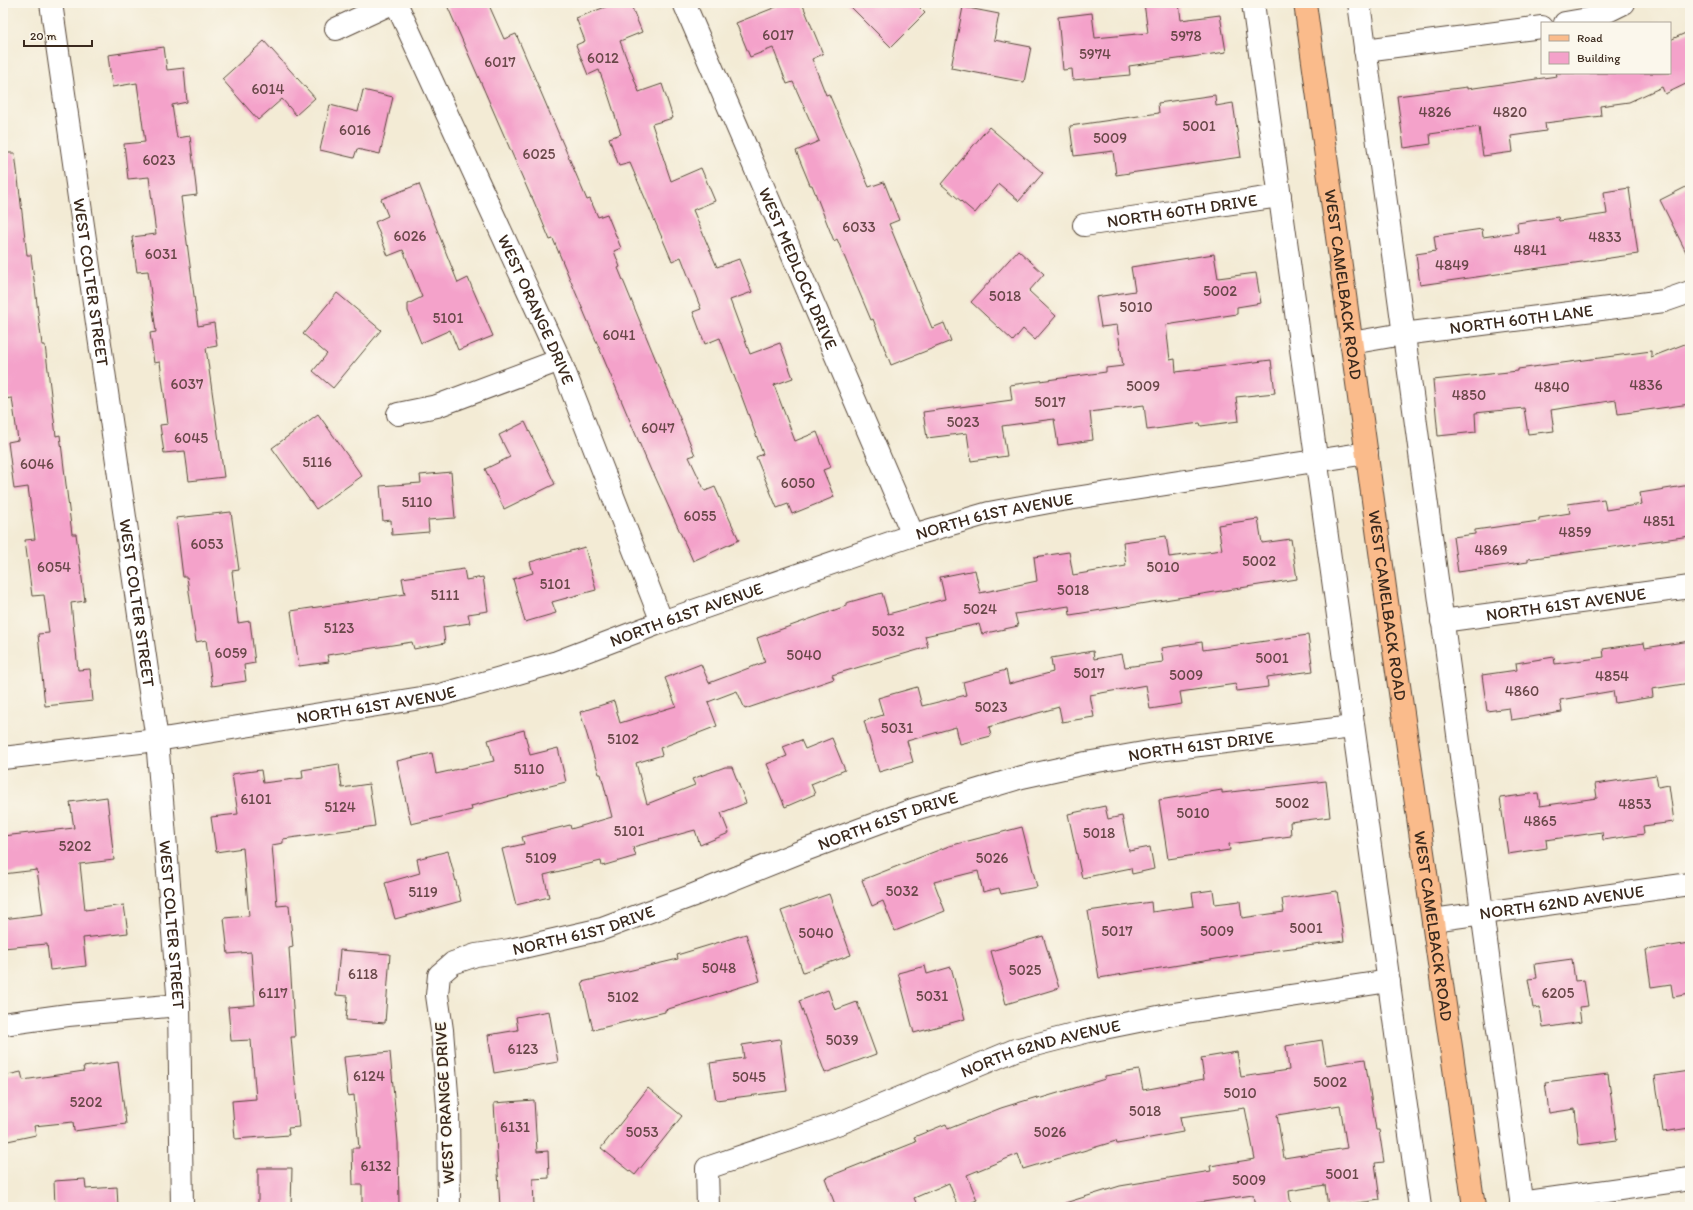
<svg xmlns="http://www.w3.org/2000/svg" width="1693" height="1210" font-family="Itim,sans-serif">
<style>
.building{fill:#f4a2ca;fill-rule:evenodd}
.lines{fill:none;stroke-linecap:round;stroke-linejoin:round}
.minor-casing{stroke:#574739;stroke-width:24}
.primary-casing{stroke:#574739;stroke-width:24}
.minor{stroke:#fff;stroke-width:22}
.primary{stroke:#fabb8b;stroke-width:22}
.labels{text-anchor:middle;stroke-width:3;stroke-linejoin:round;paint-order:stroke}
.number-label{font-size:15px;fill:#694849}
.street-label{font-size:17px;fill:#3b2a1e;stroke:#fbf7ec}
</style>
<rect width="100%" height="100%" fill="#fbf7ec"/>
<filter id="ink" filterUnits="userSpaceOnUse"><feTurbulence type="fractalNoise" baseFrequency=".025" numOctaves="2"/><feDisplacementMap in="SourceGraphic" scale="8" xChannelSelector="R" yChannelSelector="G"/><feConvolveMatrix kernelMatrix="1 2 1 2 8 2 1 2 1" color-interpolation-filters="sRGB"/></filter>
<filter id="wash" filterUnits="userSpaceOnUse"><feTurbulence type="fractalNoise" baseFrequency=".012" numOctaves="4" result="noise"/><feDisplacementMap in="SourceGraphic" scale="16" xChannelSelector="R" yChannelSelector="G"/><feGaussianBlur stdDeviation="0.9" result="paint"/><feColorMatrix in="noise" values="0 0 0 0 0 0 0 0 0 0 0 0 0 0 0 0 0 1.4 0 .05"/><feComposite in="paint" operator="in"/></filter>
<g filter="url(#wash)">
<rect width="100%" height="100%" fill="#f3ebd5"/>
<g id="blocks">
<path class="building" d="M 446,3 L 488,3 L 504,39 L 516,34 L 587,200 L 590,199 L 598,217 L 607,214 L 621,248 L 614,251 L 620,267 L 618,268 L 695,455 L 689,457 L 705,491 L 715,487 L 739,540 L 693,561 L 653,472 L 652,473 L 553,239 L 550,240 L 532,197 L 531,197 Z
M 616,3 L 630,3 L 642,32 L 620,41 L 639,92 L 662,84 L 673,118 L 652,124 L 671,181 L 701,168 L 715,201 L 693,210 L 717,267 L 739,259 L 752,292 L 730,300 L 750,354 L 780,343 L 793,378 L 774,385 L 795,441 L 817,432 L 831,467 L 823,470 L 834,497 L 792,514 L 788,504 L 777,508 L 756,457 L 763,454 L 720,338 L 705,344 L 693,312 L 701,309 L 681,257 L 672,261 L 630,163 L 619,166 L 609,138 L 621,134 L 608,94 L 599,70 L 588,75 L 576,45 L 585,41 L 576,18 Z
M 786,3 L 802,3 L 823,54 L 812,59 L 826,95 L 829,94 L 869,187 L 884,182 L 899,220 L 889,224 L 932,328 L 944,323 L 951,341 L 891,365 L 873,319 L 871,320 L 837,239 L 834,241 L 812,185 L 810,185 L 796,151 L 819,141 L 793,82 L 787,84 L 773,48 L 750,57 L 736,23 Z
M 847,3 L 915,3 L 925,13 L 891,47 Z
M 1144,3 L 1179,3 L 1181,20 L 1220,15 L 1226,52 L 1129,66 L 1130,75 L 1073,80 L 1072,69 L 1063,70 L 1058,17 L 1092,13 L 1095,38 L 1148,33 Z
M 963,7 L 999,14 L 994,40 L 1031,47 L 1024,82 L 951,68 Z
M 1690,31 L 1690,82 L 1665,94 L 1662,87 L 1629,102 L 1600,106 L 1601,116 L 1545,123 L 1546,131 L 1511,136 L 1513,152 L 1483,156 L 1479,127 L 1430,134 L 1431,144 L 1404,148 L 1397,96 L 1467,87 L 1467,89 L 1557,76 L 1556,73 L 1670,73 L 1670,40 Z
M 264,41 L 315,98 L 296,115 L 282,99 L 258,120 L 222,79 Z
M 164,47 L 167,70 L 184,68 L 187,102 L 172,105 L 177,138 L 190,136 L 197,195 L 181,197 L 198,326 L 214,323 L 217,346 L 206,348 L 224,477 L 189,481 L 185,451 L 164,453 L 160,425 L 168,424 L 160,362 L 154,363 L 150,333 L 156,332 L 148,271 L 137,272 L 132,237 L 156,234 L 149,177 L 128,179 L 124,144 L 145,142 L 137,83 L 112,87 L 108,55 Z
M 363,90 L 393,97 L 380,154 L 357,149 L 354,158 L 320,150 L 330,105 L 358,112 Z
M 1215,95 L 1216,106 L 1233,103 L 1241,157 L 1116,175 L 1113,151 L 1074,156 L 1070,126 L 1159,113 L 1158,103 Z
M 989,127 L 1043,173 L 1019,201 L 999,184 L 975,213 L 941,184 Z
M 3,153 L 15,153 L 27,255 L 31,255 L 42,345 L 45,345 L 56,436 L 60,435 L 72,534 L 76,534 L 85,601 L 71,603 L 78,670 L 90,669 L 93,701 L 45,706 L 38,634 L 49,633 L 44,595 L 32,596 L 25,540 L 35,539 L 28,487 L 14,489 L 8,442 L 18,440 L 12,398 L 3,399 Z
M 419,184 L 458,283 L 468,278 L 493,336 L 458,350 L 450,330 L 421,343 L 408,311 L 408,304 L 422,297 L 403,250 L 388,256 L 375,222 L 388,216 L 381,199 Z
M 1690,185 L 1690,260 L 1660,200 Z
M 1629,188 L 1638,254 L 1420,285 L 1416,254 L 1436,251 L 1434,236 L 1482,229 L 1483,237 L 1518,232 L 1517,223 L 1558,217 L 1559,221 L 1607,214 L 1604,192 Z
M 1018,250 L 1044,274 L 1029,291 L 1056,316 L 1035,340 L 1023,329 L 1013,341 L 971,302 Z
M 1214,254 L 1218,278 L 1256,273 L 1261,303 L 1237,307 L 1237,314 L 1166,325 L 1170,360 L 1175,359 L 1176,372 L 1271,360 L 1275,393 L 1236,397 L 1239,421 L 1201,426 L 1200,423 L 1147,430 L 1144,405 L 1090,412 L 1093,440 L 1058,445 L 1054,419 L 1002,426 L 1007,456 L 971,461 L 967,433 L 927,438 L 923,412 L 1012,400 L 1010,385 L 1106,372 L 1106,368 L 1123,366 L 1117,325 L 1101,327 L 1096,297 L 1135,291 L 1131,267 Z
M 337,293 L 381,330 L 333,388 L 313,371 L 327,354 L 303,334 Z
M 1690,342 L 1690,404 L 1618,414 L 1616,400 L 1551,410 L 1554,431 L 1528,434 L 1524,408 L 1475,413 L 1476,432 L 1438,436 L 1433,380 L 1518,371 L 1518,369 L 1651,351 L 1651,357 Z
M 318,414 L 362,476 L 316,509 L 272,448 Z
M 525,422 L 555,484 L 504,509 L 485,469 L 510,457 L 499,435 Z
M 451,472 L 455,518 L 428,520 L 429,532 L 392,535 L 391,520 L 383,521 L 380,486 L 421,483 L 420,475 Z
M 1690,485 L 1690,536 L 1528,559 L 1528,562 L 1458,572 L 1453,537 L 1475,534 L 1475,530 L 1539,521 L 1539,518 L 1570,513 L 1568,504 L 1604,499 L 1606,510 L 1642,504 L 1640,493 Z
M 231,512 L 239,570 L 232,571 L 238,623 L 250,621 L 255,663 L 244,665 L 246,681 L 212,686 L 206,640 L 196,642 L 187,577 L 183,577 L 176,518 Z
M 1258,519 L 1262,543 L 1291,539 L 1297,579 L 1070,615 L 1069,606 L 1015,614 L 1018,626 L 982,634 L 979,624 L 925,636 L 928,647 L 832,675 L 834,679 L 745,709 L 737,691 L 708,702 L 717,726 L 660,748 L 662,755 L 636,763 L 647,804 L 695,785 L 692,779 L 725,767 L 732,767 L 746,803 L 721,813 L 729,833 L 700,845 L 695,830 L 633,847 L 636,856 L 602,866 L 601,861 L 544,875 L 549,897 L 516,905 L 502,849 L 524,844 L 522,837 L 570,825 L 571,829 L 612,817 L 601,774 L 599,774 L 580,712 L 614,701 L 620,723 L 676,706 L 665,678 L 701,664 L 709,683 L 765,662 L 757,638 L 846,606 L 846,603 L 882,593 L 888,614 L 945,599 L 940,577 L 975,570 L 980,593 L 1037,581 L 1034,557 L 1069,552 L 1073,575 L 1126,566 L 1123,542 L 1166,536 L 1169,557 L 1222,550 L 1218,525 Z
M 585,547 L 596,590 L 552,602 L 556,613 L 525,622 L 513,579 L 533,573 L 530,562 Z
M 464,569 L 466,580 L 483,577 L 488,611 L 468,614 L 470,623 L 443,627 L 445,643 L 414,649 L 412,642 L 327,655 L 329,662 L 299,666 L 291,611 L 405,594 L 402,578 Z
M 1308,635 L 1313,671 L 1267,677 L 1268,687 L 1237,691 L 1236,684 L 1180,692 L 1182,704 L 1150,709 L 1146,685 L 1090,695 L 1094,717 L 1062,722 L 1059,707 L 989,727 L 991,736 L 960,744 L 956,727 L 907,741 L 913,762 L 879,772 L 864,721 L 883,715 L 878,698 L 917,687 L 922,706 L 966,695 L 963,682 L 1006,670 L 1009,684 L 1053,672 L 1051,658 L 1093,651 L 1094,659 L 1122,654 L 1125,667 L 1163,662 L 1161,648 L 1202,642 L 1203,650 Z
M 1690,641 L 1690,683 L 1652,689 L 1653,697 L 1615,703 L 1613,691 L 1560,700 L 1562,712 L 1511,720 L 1509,708 L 1487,711 L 1482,675 L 1517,670 L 1516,663 L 1554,657 L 1555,664 L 1604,657 L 1603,649 L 1644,643 L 1645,648 Z
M 524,730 L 530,755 L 558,748 L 566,782 L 471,806 L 472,810 L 411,824 L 397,761 L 432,753 L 436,774 L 494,761 L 488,740 Z
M 832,738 L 845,770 L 811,784 L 815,794 L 785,807 L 767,764 L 787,756 L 783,747 L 801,740 L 805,749 Z
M 339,764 L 342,788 L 369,784 L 375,826 L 283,839 L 283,843 L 272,845 L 277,906 L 289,905 L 293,947 L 289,948 L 295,1037 L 291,1037 L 299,1127 L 288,1128 L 289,1135 L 235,1139 L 232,1101 L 256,1099 L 251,1040 L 231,1041 L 228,1007 L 255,1005 L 251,952 L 228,954 L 224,918 L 249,916 L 243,848 L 216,852 L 211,817 L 238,814 L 232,774 L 261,770 L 263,783 L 303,778 L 302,770 Z
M 1656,775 L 1658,787 L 1669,785 L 1674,822 L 1643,826 L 1644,834 L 1603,840 L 1602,832 L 1546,840 L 1547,848 L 1508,854 L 1500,798 L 1538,793 L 1540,806 L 1597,798 L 1595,784 Z
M 1326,781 L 1330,817 L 1290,822 L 1291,836 L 1229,844 L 1230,850 L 1168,859 L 1159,800 L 1222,790 L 1222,793 Z
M 107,797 L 114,860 L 80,864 L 85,910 L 124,905 L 128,933 L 83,938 L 86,966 L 50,970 L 47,944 L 3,948 L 3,919 L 43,914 L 37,870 L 3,874 L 3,836 L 74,828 L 70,802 Z
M 1105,806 L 1108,819 L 1122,816 L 1129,851 L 1150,847 L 1154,869 L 1132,874 L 1131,868 L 1082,878 L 1068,814 Z
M 1022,827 L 1037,887 L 1001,894 L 999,888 L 983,892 L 978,871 L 934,882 L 945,911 L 895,931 L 883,901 L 872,906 L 862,880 L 949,846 Z
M 448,851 L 461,901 L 395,919 L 385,883 L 420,873 L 417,859 Z
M 1213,890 L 1215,904 L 1240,901 L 1242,918 L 1284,912 L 1282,899 L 1337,891 L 1344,941 L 1247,954 L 1099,978 L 1088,911 L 1151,902 L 1152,912 L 1194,906 L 1192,893 Z
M 829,894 L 851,955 L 803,972 L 781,911 Z
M 746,934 L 760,981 L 665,1010 L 665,1012 L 593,1030 L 582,982 L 678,959 L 677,955 Z
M 1043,936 L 1059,988 L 1006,1004 L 991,951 Z
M 1690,943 L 1690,994 L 1673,997 L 1671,984 L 1651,987 L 1646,950 Z
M 340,950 L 390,954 L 385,1023 L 346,1020 L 348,996 L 336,995 Z
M 1572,959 L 1575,981 L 1584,980 L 1588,1006 L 1579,1007 L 1581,1022 L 1543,1028 L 1540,1007 L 1533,1008 L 1528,979 L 1537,978 L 1535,964 Z
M 925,966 L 927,974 L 951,967 L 965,1019 L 914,1033 L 898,973 Z
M 828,990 L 835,1010 L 857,1002 L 876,1054 L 825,1073 L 799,1001 Z
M 549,1011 L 558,1062 L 494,1073 L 488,1035 L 518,1030 L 516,1017 Z
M 780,1039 L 787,1091 L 716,1100 L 710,1063 L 744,1058 L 742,1045 Z
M 1322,1040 L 1326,1065 L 1365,1059 L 1376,1130 L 1379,1130 L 1384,1162 L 1375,1163 L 1380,1200 L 1328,1207 L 1325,1185 L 1289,1191 L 1291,1207 L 1255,1207 L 1253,1195 L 1196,1203 L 1197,1207 L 1065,1207 L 1065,1203 L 1120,1186 L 1211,1171 L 1210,1166 L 1255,1159 L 1245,1108 L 1180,1117 L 1183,1132 L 1117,1144 L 1116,1141 L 1023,1169 L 1018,1154 L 967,1175 L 977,1200 L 960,1207 L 958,1207 L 949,1183 L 914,1198 L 918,1207 L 836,1207 L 825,1178 L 916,1142 L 914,1137 L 946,1124 L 948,1129 L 1001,1108 L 1037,1097 L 1038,1099 L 1105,1079 L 1105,1076 L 1139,1070 L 1143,1090 L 1204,1079 L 1201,1058 L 1237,1052 L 1241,1077 L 1289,1070 L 1286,1046 ZM 1340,1105 L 1347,1148 L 1284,1158 L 1277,1115 Z
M 390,1052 L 398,1142 L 399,1207 L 362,1207 L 362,1185 L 353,1185 L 352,1148 L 359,1148 L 354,1095 L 348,1096 L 344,1057 Z
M 118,1062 L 126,1124 L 74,1131 L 73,1122 L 34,1126 L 36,1135 L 3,1142 L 3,1076 L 21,1072 L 23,1080 L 84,1071 L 83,1067 Z
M 1690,1071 L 1690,1128 L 1663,1132 L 1655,1076 Z
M 1608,1074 L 1617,1140 L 1579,1145 L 1575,1109 L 1549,1113 L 1545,1082 Z
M 648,1088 L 682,1116 L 635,1175 L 601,1148 Z
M 534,1100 L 537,1152 L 548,1151 L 549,1178 L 533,1179 L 534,1207 L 500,1207 L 494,1103 Z
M 258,1168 L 292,1168 L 291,1207 L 258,1207 Z
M 85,1179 L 86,1189 L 117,1187 L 118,1207 L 55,1207 L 54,1181 Z"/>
</g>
</g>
<g filter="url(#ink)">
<use href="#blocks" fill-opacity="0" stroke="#574739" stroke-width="1"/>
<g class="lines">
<defs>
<g id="minor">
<path id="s1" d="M 51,3 L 157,740 L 179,1005 L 182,1207"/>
<path id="s2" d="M 396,3 L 560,360 L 662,622"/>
<path id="s3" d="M 684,3 L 913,535"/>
<path d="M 1253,3 L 1420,1207"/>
<path d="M 1359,3 L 1522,1207"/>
<path d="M 1565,23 L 1594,18 L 1624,3"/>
<path d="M 336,29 L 392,3"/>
<path d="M 1365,50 L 1542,27"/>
<path id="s4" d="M 1084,225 L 1280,196"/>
<path id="s5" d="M 1351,343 L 1403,334 L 1664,301 L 1690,292"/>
<path d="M 398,414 L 437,406 L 560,360"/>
<path id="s6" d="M 1442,621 L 1690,587"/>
<path id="s7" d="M 3,758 L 157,740 L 440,695 L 557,662 L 662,622 L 913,535 L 989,513 L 1049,502 L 1367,453"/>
<path id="s8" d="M 1433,920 L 1690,884"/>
<path d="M 3,1024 L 68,1015 L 179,1005"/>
<path d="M 1521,1203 L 1690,1179"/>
<path id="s9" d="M 449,1207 L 448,1107 L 442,1030 L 437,995 L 439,975 L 453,963 L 476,955 L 510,950 L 602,929 L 691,896 L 805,850 L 915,809 L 1022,777 L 1086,763 L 1166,749 L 1353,727"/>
<path id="s10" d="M 708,1207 L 707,1168 L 840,1123 L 1015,1050 L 1089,1031 L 1173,1014 L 1389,981"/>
</g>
<g id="primary">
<path id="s11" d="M 1305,3 L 1386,595 L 1474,1207"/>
</g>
</defs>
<use href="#minor" class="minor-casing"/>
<use href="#primary" class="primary-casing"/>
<use href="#minor" class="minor"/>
<use href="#primary" class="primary"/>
</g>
</g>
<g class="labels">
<g class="number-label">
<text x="778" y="40">6017</text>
<text x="1186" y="41">5978</text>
<text x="1095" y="59">5974</text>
<text x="603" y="63">6012</text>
<text x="500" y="67">6017</text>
<text x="268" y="94">6014</text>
<text x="1435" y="117">4826</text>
<text x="1510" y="117">4820</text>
<text x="1199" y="131">5001</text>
<text x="355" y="135">6016</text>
<text x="1110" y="143">5009</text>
<text x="539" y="159">6025</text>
<text x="159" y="165">6023</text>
<text x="859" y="232">6033</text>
<text x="410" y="241">6026</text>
<text x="1605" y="242">4833</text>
<text x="1530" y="255">4841</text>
<text x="161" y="259">6031</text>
<text x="1452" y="270">4849</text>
<text x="1220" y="296">5002</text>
<text x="1005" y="301">5018</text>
<text x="1136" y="312">5010</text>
<text x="448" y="323">5101</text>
<text x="619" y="340">6041</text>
<text x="187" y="389">6037</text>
<text x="1646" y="390">4836</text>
<text x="1143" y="391">5009</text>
<text x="1552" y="392">4840</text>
<text x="1469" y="400">4850</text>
<text x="1050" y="407">5017</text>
<text x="963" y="427">5023</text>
<text x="658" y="433">6047</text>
<text x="191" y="443">6045</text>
<text x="317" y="467">5116</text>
<text x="37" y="469">6046</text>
<text x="798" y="488">6050</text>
<text x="417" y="507">5110</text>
<text x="700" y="521">6055</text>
<text x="1659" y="526">4851</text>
<text x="1575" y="537">4859</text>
<text x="207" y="549">6053</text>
<text x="1491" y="555">4869</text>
<text x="1259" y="566">5002</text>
<text x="54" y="572">6054</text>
<text x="1163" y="572">5010</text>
<text x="555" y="589">5101</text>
<text x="1073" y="595">5018</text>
<text x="445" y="600">5111</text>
<text x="980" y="614">5024</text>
<text x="339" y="633">5123</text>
<text x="888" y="636">5032</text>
<text x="231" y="658">6059</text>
<text x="804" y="660">5040</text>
<text x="1272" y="663">5001</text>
<text x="1089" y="678">5017</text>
<text x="1186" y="680">5009</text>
<text x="1612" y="681">4854</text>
<text x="1522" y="696">4860</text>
<text x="991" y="712">5023</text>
<text x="897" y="733">5031</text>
<text x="623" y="744">5102</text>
<text x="529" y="774">5110</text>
<text x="256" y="804">6101</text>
<text x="1292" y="808">5002</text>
<text x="1635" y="809">4853</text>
<text x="340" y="812">5124</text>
<text x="1193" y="818">5010</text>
<text x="1540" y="826">4865</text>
<text x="629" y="836">5101</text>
<text x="1099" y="838">5018</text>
<text x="75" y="851">5202</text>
<text x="541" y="863">5109</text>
<text x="992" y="863">5026</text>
<text x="902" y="896">5032</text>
<text x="423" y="897">5119</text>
<text x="1306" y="933">5001</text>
<text x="1117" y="936">5017</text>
<text x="1217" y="936">5009</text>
<text x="816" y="938">5040</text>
<text x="719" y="973">5048</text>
<text x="1025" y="975">5025</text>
<text x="363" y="979">6118</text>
<text x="273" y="998">6117</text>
<text x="1558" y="998">6205</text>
<text x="932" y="1001">5031</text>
<text x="623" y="1002">5102</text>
<text x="842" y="1045">5039</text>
<text x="523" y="1054">6123</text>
<text x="369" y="1081">6124</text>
<text x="749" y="1082">5045</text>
<text x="1330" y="1087">5002</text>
<text x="1240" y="1098">5010</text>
<text x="86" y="1107">5202</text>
<text x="1145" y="1116">5018</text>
<text x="515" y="1132">6131</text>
<text x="642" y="1137">5053</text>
<text x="1050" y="1137">5026</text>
<text x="376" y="1171">6132</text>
<text x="1342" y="1179">5001</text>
<text x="1249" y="1185">5009</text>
</g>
<g class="street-label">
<text dy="6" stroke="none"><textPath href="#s4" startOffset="99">NORTH 60TH DRIVE</textPath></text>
<text dy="6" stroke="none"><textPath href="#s3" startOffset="289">WEST MEDLOCK DRIVE</textPath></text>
<text dy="6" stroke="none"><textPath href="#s1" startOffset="282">WEST COLTER STREET</textPath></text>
<text dy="6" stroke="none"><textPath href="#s11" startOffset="284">WEST CAMELBACK ROAD</textPath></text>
<text dy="6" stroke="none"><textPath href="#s2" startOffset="337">WEST ORANGE DRIVE</textPath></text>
<text dy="6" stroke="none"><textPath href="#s5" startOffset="172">NORTH 60TH LANE</textPath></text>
<text dy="6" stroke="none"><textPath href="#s7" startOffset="1025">NORTH 61ST AVENUE</textPath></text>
<text dy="6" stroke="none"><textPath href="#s1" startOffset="606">WEST COLTER STREET</textPath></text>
<text dy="6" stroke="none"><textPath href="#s6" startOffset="125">NORTH 61ST AVENUE</textPath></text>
<text dy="6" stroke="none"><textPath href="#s11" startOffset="608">WEST CAMELBACK ROAD</textPath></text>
<text dy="6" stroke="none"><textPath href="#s7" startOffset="701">NORTH 61ST AVENUE</textPath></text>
<text dy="6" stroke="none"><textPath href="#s7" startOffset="377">NORTH 61ST AVENUE</textPath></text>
<text dy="6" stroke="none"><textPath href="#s9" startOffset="1033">NORTH 61ST DRIVE</textPath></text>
<text dy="6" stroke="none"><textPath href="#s9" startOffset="710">NORTH 61ST DRIVE</textPath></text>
<text dy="6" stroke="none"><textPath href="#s8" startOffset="130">NORTH 62ND AVENUE</textPath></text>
<text dy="6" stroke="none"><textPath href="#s1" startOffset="930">WEST COLTER STREET</textPath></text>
<text dy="6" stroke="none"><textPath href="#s11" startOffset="932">WEST CAMELBACK ROAD</textPath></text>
<text dy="6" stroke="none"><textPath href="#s9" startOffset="386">NORTH 61ST DRIVE</textPath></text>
<text dy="6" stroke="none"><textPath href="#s10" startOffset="394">NORTH 62ND AVENUE</textPath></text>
<text transform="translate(444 1103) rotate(-93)" y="6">WEST ORANGE DRIVE</text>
</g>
</g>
<rect width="1693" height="1210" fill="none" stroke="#fbf7ec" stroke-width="16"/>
<rect x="1541" y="22" width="130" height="52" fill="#fbf7ec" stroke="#aea59a"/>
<rect x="1549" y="35" width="20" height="6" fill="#fabb8b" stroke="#aea59a"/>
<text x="1577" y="42" font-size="12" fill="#3b2a1e">Road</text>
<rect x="1549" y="52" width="20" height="12" fill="#f4a2ca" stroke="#aea59a"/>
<text x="1577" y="62" font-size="12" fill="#3b2a1e">Building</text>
<path d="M24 40v6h68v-6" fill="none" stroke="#3b2a1e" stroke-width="2"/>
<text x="30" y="40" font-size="12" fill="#3b2a1e" stroke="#fbf7ec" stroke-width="3" paint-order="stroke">20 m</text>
</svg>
